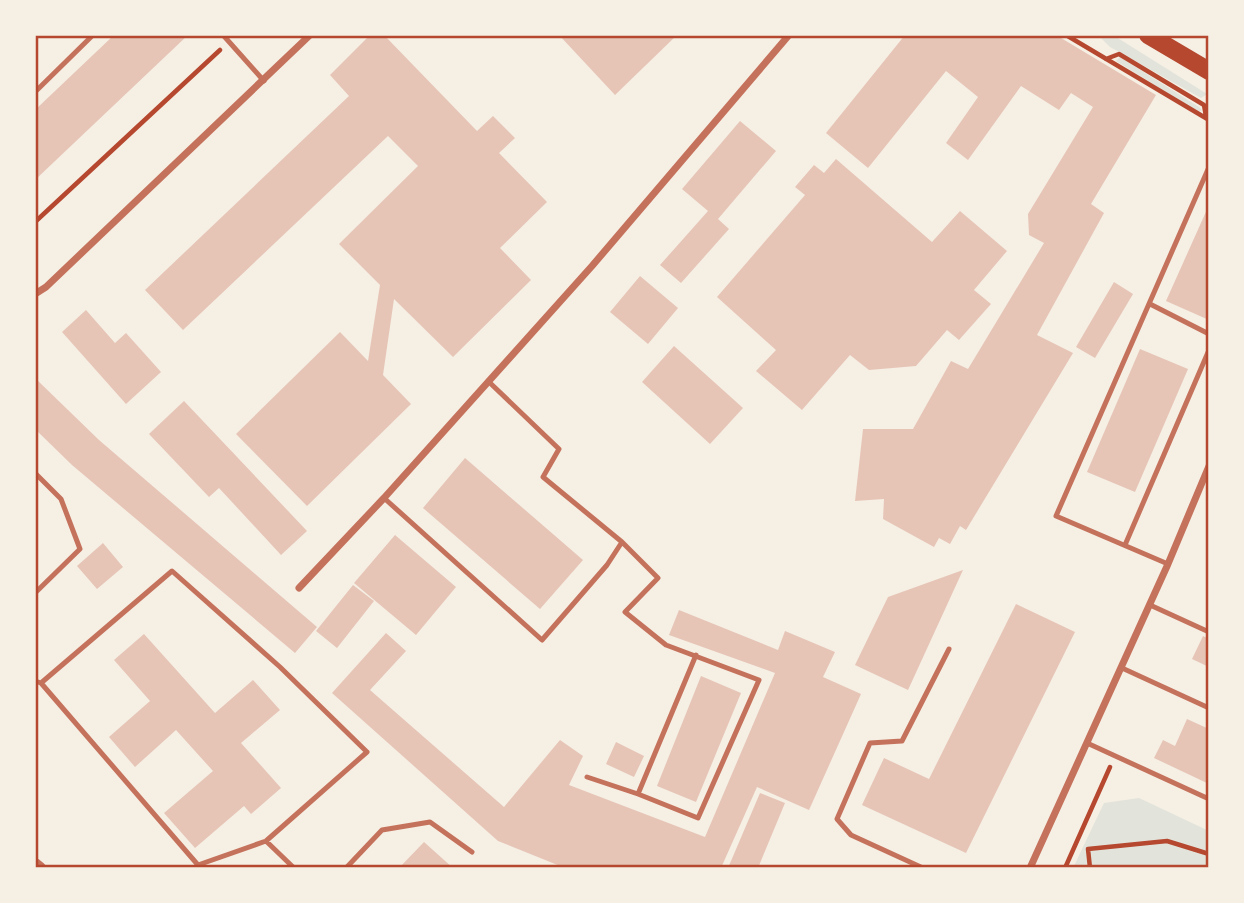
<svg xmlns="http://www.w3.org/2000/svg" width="1244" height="903" font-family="Montserrat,sans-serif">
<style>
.green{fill:#e2e4dc}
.building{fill:#e6c5b7}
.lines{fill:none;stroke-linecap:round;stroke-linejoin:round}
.path{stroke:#b5482f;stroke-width:4.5}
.service{stroke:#c5725c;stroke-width:5}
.minor{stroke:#c5725c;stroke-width:7}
.tertiary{stroke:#c5725c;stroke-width:12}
.primary{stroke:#b5482f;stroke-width:18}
.neatline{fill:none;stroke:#b5482f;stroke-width:2.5}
</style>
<rect width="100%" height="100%" fill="#f6efe4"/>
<path class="green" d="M 1098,35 L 1113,35 L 1207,94 L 1201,98 L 1110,47 Z
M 1120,57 L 1199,107 L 1202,110 L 1198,112 L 1116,61 Z
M 1139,798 L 1209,831 L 1209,868 L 1073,868 L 1104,803 Z"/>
<path class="building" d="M 114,35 L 188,35 L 35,180 L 35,110 Z
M 370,35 L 384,35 L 477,131 L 493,116 L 515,138 L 499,153 L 547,202 L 500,248 L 531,280 L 453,357 L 394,299 L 383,375 L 411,404 L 307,506 L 236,434 L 340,332 L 368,361 L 380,285 L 339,244 L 418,166 L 388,136 L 183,330 L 145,290 L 349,96 L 330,75 Z
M 559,35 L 677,35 L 615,95 Z
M 905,35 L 1056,35 L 1156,95 L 1091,204 L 1104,213 L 1037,335 L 1073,353 L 966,530 L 960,526 L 950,544 L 939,538 L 934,547 L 883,519 L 884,499 L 855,501 L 863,429 L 913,429 L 951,361 L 968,369 L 1044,243 L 1029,235 L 1028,214 L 1093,107 L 1071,93 L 1059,110 L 1021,86 L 968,160 L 946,143 L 978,97 L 946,71 L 868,168 L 826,133 Z
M 740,121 L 776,151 L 718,219 L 729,229 L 681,283 L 660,265 L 708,211 L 682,189 Z
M 836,159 L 932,242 L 960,211 L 1007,251 L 974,290 L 991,304 L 959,340 L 947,330 L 916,366 L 869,370 L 850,355 L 802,410 L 756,371 L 776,350 L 717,297 L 805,195 L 795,187 L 814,165 L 824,173 Z
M 1209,205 L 1209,320 L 1166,301 Z
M 640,276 L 678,308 L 648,344 L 610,312 Z
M 1114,282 L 1133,294 L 1095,358 L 1076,347 Z
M 86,310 L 115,343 L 126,333 L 161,372 L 126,404 L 62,332 Z
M 674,346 L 743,408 L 710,444 L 642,382 Z
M 1140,349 L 1188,369 L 1135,492 L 1087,472 Z
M 35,378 L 99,440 L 317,627 L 295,653 L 72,465 L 35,429 Z
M 184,401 L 307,531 L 281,555 L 219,488 L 209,497 L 149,434 Z
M 465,458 L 583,560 L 540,609 L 423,508 Z
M 395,535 L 456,587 L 416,635 L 354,583 Z
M 103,543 L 123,567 L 97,589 L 77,566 Z
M 963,570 L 908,690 L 855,665 L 888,597 Z
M 353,585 L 374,601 L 337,648 L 316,631 Z
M 1016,604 L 1075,632 L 966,853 L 862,805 L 884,758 L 929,779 Z
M 679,610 L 778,650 L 785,631 L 835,652 L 823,677 L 861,694 L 809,810 L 757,787 L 721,868 L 565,868 L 498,841 L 332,693 L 386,633 L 406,651 L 370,690 L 504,807 L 560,740 L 583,756 L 569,785 L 705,837 L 775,673 L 669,635 Z
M 144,634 L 215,713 L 253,680 L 280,710 L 241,743 L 281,788 L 251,814 L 244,806 L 195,848 L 164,813 L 213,771 L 176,730 L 135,767 L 109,737 L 150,701 L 114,660 Z
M 1203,636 L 1209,639 L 1209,667 L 1192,659 Z
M 701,676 L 741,693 L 696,802 L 657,786 Z
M 1187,719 L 1209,729 L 1209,784 L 1154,758 L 1163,740 L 1175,746 Z
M 616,742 L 644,756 L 634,777 L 606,764 Z
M 760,793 L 785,803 L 758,868 L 728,868 Z
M 424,842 L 453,868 L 399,868 Z"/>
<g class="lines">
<path class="path" d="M 1066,35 L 1209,120
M 1106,59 L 1119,54 L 1204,105 L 1206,117
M 35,222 L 220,50
M 1065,868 L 1110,767
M 1090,868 L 1088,849 L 1167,841 L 1209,854"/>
<path class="service" d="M 223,35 L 264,81
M 35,92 L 93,35
M 1150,304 L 1209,334
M 488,381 L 559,449 L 543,477 L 622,542 L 658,578 L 625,612 L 666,645 L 759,680 L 698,818 L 638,794 L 696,655
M 35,473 L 61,499 L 80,549 L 35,593
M 384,498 L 542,640 L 607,565 L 622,542
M 1125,545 L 1209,350
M 1168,564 L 1056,516 L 1209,167
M 1150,605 L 1209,632
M 1122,668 L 1209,708
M 35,681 L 41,683 L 198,865 L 266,841 L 367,752 L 280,667 L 172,571 L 41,683
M 1087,743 L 1209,799
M 587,777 L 638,794
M 266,841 L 294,868
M 346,868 L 382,830 L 430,822 L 472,852
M 923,868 L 851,835 L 837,819 L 870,743 L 902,741 L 949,649"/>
<path class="minor" d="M 35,294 L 46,287 L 310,35
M 299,588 L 384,498 L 592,266 L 789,35
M 1030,868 L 1168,564 L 1209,466"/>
<path class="tertiary" d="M 35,864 L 40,868"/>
<path class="primary" d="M 1148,35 L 1209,71"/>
</g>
<rect width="1244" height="903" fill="none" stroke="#f6efe4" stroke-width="74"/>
<rect x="37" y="37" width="1170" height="829" class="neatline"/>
</svg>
